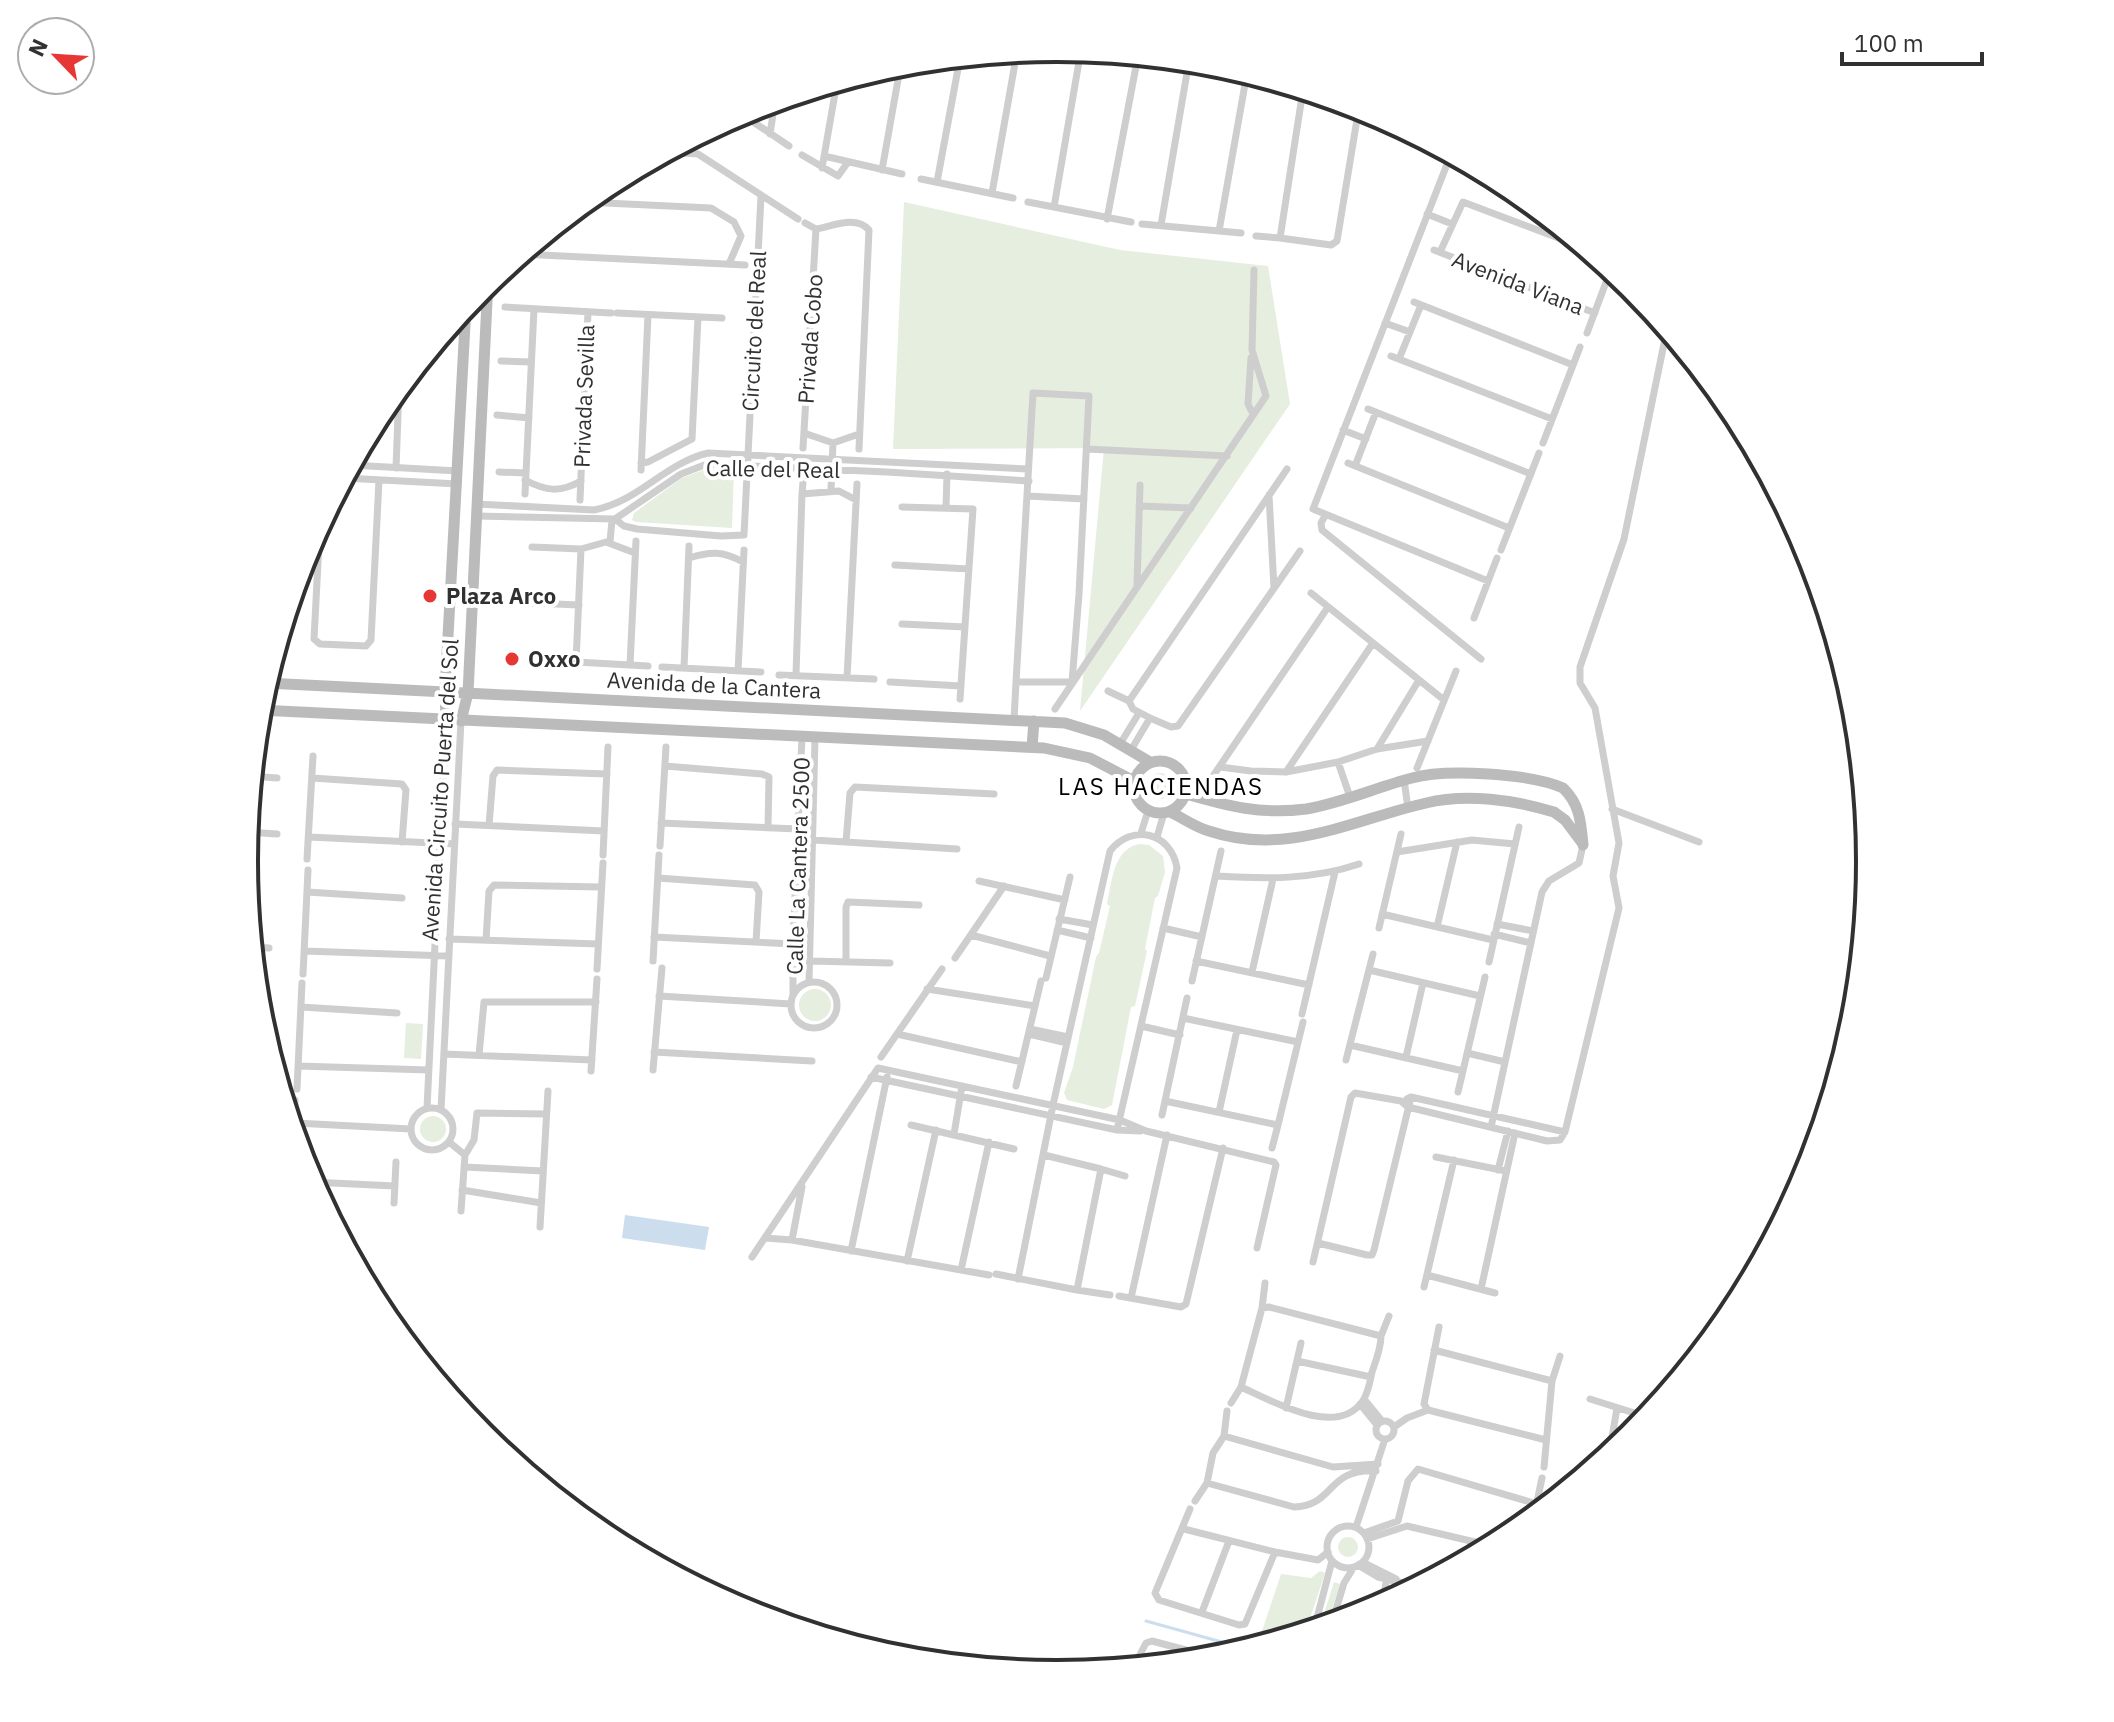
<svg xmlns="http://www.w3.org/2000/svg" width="2114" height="1722" font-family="'IBM Plex Sans',sans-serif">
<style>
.green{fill:#e6eedf}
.water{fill:#ccdded}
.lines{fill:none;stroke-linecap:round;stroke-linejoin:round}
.stream{stroke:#ccdded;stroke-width:3}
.street{stroke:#cecece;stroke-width:7}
.secondary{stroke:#bbb;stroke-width:11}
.poi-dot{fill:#e73734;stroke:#fff;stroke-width:3}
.labels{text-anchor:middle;stroke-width:8;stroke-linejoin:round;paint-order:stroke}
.street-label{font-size:22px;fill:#313131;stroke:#fff}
.poi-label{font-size:22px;font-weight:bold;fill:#313131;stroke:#fff;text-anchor:start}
.neighbourhood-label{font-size:24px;letter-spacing:2px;fill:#000;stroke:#fff}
.rim{fill:none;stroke:#313131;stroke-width:4}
</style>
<rect width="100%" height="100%" fill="#fff"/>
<path class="green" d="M 904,202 L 1120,250 L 1268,266 L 1290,404 L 1080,711 L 1104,448 L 893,449 Z
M 706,469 L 734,469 L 732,528 L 636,522 L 632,520 L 634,513 L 682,478 Z
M1147 786a13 13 0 1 1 26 0a13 13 0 1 1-26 0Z
M 1140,844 L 1149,845 L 1163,856 L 1165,872 L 1158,896 L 1155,898 L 1145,949 L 1147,951 L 1135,1006 L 1131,1007 L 1112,1105 L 1104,1109 L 1067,1100 L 1064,1093 L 1073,1067 L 1096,957 L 1099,953 L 1110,906 L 1107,904 C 1112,882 1113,848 1140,844 Z
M799 1005a16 16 0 1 1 32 0a16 16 0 1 1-32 0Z
M 406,1023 L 423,1024 L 421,1059 L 404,1058 Z
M420 1129a13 13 0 1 1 26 0a13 13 0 1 1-26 0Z
M1338 1547a10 10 0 1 1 20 0a10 10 0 1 1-20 0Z
M 1320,1571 L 1325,1573 L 1306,1631 L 1272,1641 L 1260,1637 L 1281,1574 L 1311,1578 Z
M 1334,1582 L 1340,1584 L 1327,1625 L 1320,1627 Z"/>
<path class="water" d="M 625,1215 L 709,1227 L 705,1250 L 622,1238 Z"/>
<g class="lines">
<path class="stream" d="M 1146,1621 L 1247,1649"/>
<path class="street" d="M 1303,90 L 1280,238 L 1331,245 L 1337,241 L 1359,107
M 740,113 L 789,146
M 770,134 L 775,101
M 668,152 L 698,154 L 798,219
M 1451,154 L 1313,509 L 1488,581
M 802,155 L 838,176 L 848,162
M 824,156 L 902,174
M 1450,156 L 1465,161
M 822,168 L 837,82
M 882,170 L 901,63
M 921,179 L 1013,198
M 937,182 L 960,58
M 992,193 L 1017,52
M 584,202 L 711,208 L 734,222 L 741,236 L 729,264
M 1028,202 L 1131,222
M 1054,207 L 1081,50
M 1427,214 L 1452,224
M 1107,219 L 1138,56
M 805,223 L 816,229 C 833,226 856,215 869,230 L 859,449
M 1142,224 L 1241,233
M 1161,225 L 1189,61
M 1219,231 L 1247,73
M 1256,236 L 1280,238
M 1434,250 L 1595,313
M 1440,252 L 1463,202 L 1585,248
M 521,254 L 745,265
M 1414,302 L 1573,365
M 505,307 L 611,313
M 617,313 L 722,318
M 1385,323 L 1410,332
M 1587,333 L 1611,269
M 1391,356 L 1552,419
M 1251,358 L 1248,404 L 1253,414
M 1399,359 L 1421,305
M 501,361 L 531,362
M 1368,409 L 1531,474
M 381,410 L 398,411
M 497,415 L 529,418
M 1343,430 L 1366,439
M 804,433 L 833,443 L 859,434
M 1543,443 L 1580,347
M 803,448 L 816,229
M 1087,449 L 1227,456
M 641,463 L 648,462 L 692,439 L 698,317
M 1348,463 L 1509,528
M 351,465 L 458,471
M 1355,466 L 1376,412
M 396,468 L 399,387
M 641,470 L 648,315
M 499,472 L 526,473
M 344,478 L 458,484
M 525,480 C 546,491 560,493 581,481
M 831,490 L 833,443
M 525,494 L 534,309
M 802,494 L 803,482
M 1269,495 L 1274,588
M 1028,496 L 1084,499
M 580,500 L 588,312
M 476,504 L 594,510 C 638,502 665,463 708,453 L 1028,469
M 1139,506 L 1191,508
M 902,507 L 973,509 L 960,699
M 946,508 L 947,474
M 476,516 L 615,519 L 681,474 L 707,464 L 887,472 L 1029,481
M 1325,516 L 1321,523 L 1322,530 L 1481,659
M 615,519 L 624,526 L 637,529 L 721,536 L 744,535 L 761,196
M 320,524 L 314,639 L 320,644 L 366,646 L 371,640 L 379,480
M 610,542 L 612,520
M 532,547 L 581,549 L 606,542 L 635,553
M 1501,550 L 1539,453
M 689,558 C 711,551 723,551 743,562
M 895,565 L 969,569
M 1137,585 L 1140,485
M 1311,593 L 1444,700
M 532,603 L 579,605
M 1474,618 L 1497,558
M 902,624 L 965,627
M 530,654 L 576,662 L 648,666
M 576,662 L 581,549
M 630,665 L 636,541
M 662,667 L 761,672
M 684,668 L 689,546
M 738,671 L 744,550
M 796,674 L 802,494 L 839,491 L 856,500
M 779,675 L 874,679
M 847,678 L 857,484
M 890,682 L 961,686
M 1108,691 L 1129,701 L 1133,709 L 1150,718 L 1171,727 L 1178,726 L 1300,551
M 1129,701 L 1287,469
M 1055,709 L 1266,396 L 1252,350 L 1254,270
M 1014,720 L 1016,682 L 1033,393 L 1089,396 L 1079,594 L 1072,682 L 1016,682
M 1120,744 L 1139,713
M 1377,749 L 1419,680
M 1131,750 L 1150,718
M 1338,762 L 1350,797
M 665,766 L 762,774 L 769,777 L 768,827
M 1220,767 L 1251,771 L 1286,772 L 1338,762 L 1377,749 L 1428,741
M 1417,768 L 1456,671
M 1286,772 L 1373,643
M 252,776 L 277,778
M 312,778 L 402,784 L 406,790 L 402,842
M 1211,779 L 1328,607
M 1404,780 L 1408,808
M 1612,809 L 1699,842
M 661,823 L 798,829
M 455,824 L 604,831
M 489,825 L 493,776 L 497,770 L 607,774
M 247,832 L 277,834
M 1141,833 L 1148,811
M 309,837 L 454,844
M 1157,837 L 1164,813
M 798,839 L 957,849
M 846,842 L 850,793 L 855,787 L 994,794
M 660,846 L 666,747
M 1397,852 L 1472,840 L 1515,844
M 603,855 L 608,747
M 307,859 L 313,756
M 1217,876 C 1266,879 1312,880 1359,864
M 658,878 L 755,885 L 759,892 L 756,942
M 979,881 L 1065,900
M 307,892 L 402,898
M 247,893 L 251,896 L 250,921
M 1382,914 L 1493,940
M 1059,919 L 1093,925
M 1497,924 L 1533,931
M 1437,927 L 1457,842
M 1163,928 L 1202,937
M 1379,928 L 1401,834
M 1057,930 L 1091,938
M 1494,934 L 1531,943
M 971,935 L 1050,956
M 654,937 L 793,944
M 449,939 L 598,944
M 486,940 L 489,891 L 494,885 L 601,887
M 253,947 L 269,948
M 304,951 L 448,956
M 955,958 L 1004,886
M 653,961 L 659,855
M 810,961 L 890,963
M 846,961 L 846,907 L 848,902 L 919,905
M 1196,961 L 1309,985
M 1489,962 L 1519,827
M 597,969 L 603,863
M 1369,970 L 1480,996
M 1252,972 L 1273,879
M 303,974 L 308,870
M 1046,978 L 1070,877
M 1192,981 L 1221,851
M 809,982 L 815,738
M791 1005a23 23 0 1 1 46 0a23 23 0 1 1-46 0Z
M 927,989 L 1035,1006
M 793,995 L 793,944 L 802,737
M 659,996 L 791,1004
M 258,1006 L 268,1007
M 301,1007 L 397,1013
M 1302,1014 L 1335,872
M 1183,1018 L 1298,1042
M 1141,1026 L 1180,1035
M 1030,1029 L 1068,1037
M 897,1034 L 1022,1062
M 1029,1034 L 1067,1043
M 1350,1045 L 1463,1071
M 654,1052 L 812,1061
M 1467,1053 L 1505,1062
M 444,1054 L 592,1060
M 479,1055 L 484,1002 L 596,1002
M 881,1057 L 942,969
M 1406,1057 L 1423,983
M 1346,1060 L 1373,954
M 298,1066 L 429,1070
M 653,1070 L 662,968
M 591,1071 L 597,979
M 871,1077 L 1117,1130 L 1140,1131
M 1016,1086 L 1041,981
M 297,1089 L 302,983
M 1458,1092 L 1485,977
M 1407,1099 L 1411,1097 L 1565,1132
M 1165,1101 L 1278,1125 L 1303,1022
M411 1129a21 21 0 1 1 42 0a21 21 0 1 1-42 0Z
M 427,1108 L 446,719
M 441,1110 L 461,721
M 1219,1112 L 1237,1030
M 1162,1115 L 1187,998
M 295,1123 L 411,1129
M 911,1125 L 1014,1149
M 1491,1127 L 1542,892 L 1549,881 L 1579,863 L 1583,845
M 294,1133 L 295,1100
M 954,1134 L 962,1086
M 449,1142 L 465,1155
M 1272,1148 L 1278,1125
M 1044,1155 L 1101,1169 L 1077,1290 L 1110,1295
M 1436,1157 L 1506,1171
M 464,1167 L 543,1171
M 1101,1169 L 1125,1176
M 1498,1170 L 1508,1131
M 311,1182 L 395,1186
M 462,1190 L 541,1203
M 394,1203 L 396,1162
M 461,1211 L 465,1155 L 474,1140 L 477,1113 L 546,1114
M 540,1227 L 548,1091
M 765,1238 L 792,1240 L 989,1275
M 792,1240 L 802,1187
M 1318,1243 L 1367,1255 L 1372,1255 L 1374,1250 L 1411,1097
M 851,1251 L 887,1077
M 752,1257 L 878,1068 L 1120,1120 L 1146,1131 L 1274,1162 L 1276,1165 L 1257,1248
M 907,1261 L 936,1130
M 1313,1262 L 1351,1097 L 1355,1093 L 1401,1101 L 1408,1107 L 1547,1141 L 1560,1140 L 1565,1132 L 1619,908 L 1613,876 L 1619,843 L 1595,708 L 1580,683 L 1580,667 L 1624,539 L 1667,329
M 961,1270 L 989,1142
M 996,1274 L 1077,1290
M 1427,1275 L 1495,1293
M 1018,1279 L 1053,1105 L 1110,851 C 1132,823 1171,832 1177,868 L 1117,1130
M 1424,1287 L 1454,1160
M 1481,1289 L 1515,1133
M 1119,1296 L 1181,1307 L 1186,1304 L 1223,1148
M 1131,1298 L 1167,1135
M 1262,1308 L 1265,1283
M 1381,1336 L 1389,1316
M 1434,1350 L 1552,1381
M 1297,1361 L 1371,1377
M 1364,1399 L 1382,1421
M 1590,1399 L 1647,1417
M 1231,1403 L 1241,1387 L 1262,1308 L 1269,1307 L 1381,1336 C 1381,1348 1376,1361 1372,1372 C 1370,1382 1368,1394 1362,1402 C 1336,1438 1272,1401 1241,1387
M 1360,1404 L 1377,1425
M 1286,1408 L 1301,1343
M 1428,1410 L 1424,1404 L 1439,1327
M1376 1430a9 9 0 1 1 18 0a9 9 0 1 1-18 0Z
M 1394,1427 L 1407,1418 L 1428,1410 L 1546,1440
M 1224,1436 L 1227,1411
M 1609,1455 L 1617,1408
M 1544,1467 L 1552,1381 L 1560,1356
M 1207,1483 L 1294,1507 C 1335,1506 1326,1468 1376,1471
M 1195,1501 L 1207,1483 L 1213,1453 L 1224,1436 L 1333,1467 L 1378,1464
M 1190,1509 L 1155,1593 L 1159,1600 L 1239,1625 L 1245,1624 L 1275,1552
M 1534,1516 L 1542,1478
M1327 1547a21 21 0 1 1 42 0a21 21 0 1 1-42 0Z
M 1356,1527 L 1385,1439
M 1184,1529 L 1275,1552 L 1318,1560 L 1328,1552
M 1364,1533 L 1398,1521 L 1408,1481 L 1418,1469 L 1537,1504
M 1367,1539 L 1407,1526 L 1492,1546
M 1364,1563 L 1396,1579
M 1358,1565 L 1378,1577 L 1416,1586
M 1382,1605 L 1387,1577
M 1202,1612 L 1229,1541
M 1332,1623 L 1344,1583 L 1354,1567
M 1314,1629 L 1332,1561
M 1134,1666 L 1146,1643 L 1152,1641 L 1216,1658"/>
<path class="secondary" d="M 266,683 L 1065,723 L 1104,735 L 1150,762
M 259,710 L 1044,748 L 1090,758 L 1134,781
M 446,719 L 445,691 L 466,306
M 461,721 L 468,693 L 488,281
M 1032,747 L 1034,721
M1134 787a26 26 0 1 1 52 0a26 26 0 1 1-52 0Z
M 1186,794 C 1228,806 1261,815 1306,809 C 1342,803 1377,787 1412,778 C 1446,768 1532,774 1563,788 C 1580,804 1581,823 1583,845
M 1170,812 C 1183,818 1195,827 1209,831 C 1286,857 1353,820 1426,803 C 1466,793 1515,800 1554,812 L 1565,820 L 1583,844"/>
</g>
<g class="poi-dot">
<circle cx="430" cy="596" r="8"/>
<circle cx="512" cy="659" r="8"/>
</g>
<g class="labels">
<g class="street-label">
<text transform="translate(1518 283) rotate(21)" y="8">Avenida Viana</text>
<text transform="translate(754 331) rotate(-87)" y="8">Circuito del Real</text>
<text transform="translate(810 339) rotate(-86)" y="8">Privada Cobo</text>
<text transform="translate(584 396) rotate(-88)" y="8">Privada Sevilla</text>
<text transform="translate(773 469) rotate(1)" y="8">Calle del Real</text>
<text transform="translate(714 685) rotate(3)" y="8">Avenida de la Cantera</text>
<text transform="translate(440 790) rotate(-86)" y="8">Avenida Circuito Puerta del Sol</text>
<text transform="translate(798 866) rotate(-88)" y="8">Calle La Cantera 2500</text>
</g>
<g class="poi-label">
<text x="446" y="604">Plaza Arco</text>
<text x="528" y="667">Oxxo</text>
</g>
<g class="neighbourhood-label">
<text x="1161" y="795">LAS HACIENDAS</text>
</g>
</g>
<path d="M0 0H2114V1722H0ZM258 861a799 799 0 1 1 1598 0a799 799 0 1 1-1598 0Z" fill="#fff" fill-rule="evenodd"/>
<path class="rim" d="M258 861a799 799 0 1 1 1598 0a799 799 0 1 1-1598 0Z"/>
<g transform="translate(56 56) rotate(295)"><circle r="38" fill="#ffffff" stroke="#adadad" stroke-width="2"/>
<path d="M0-6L14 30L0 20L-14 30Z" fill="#e73734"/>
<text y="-12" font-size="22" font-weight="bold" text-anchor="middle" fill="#313131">N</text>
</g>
<path d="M1842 52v12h140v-12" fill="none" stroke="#313131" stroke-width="4"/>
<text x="1854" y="52" font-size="24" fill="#313131" stroke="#ffffff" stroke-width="6" paint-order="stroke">100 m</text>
</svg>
